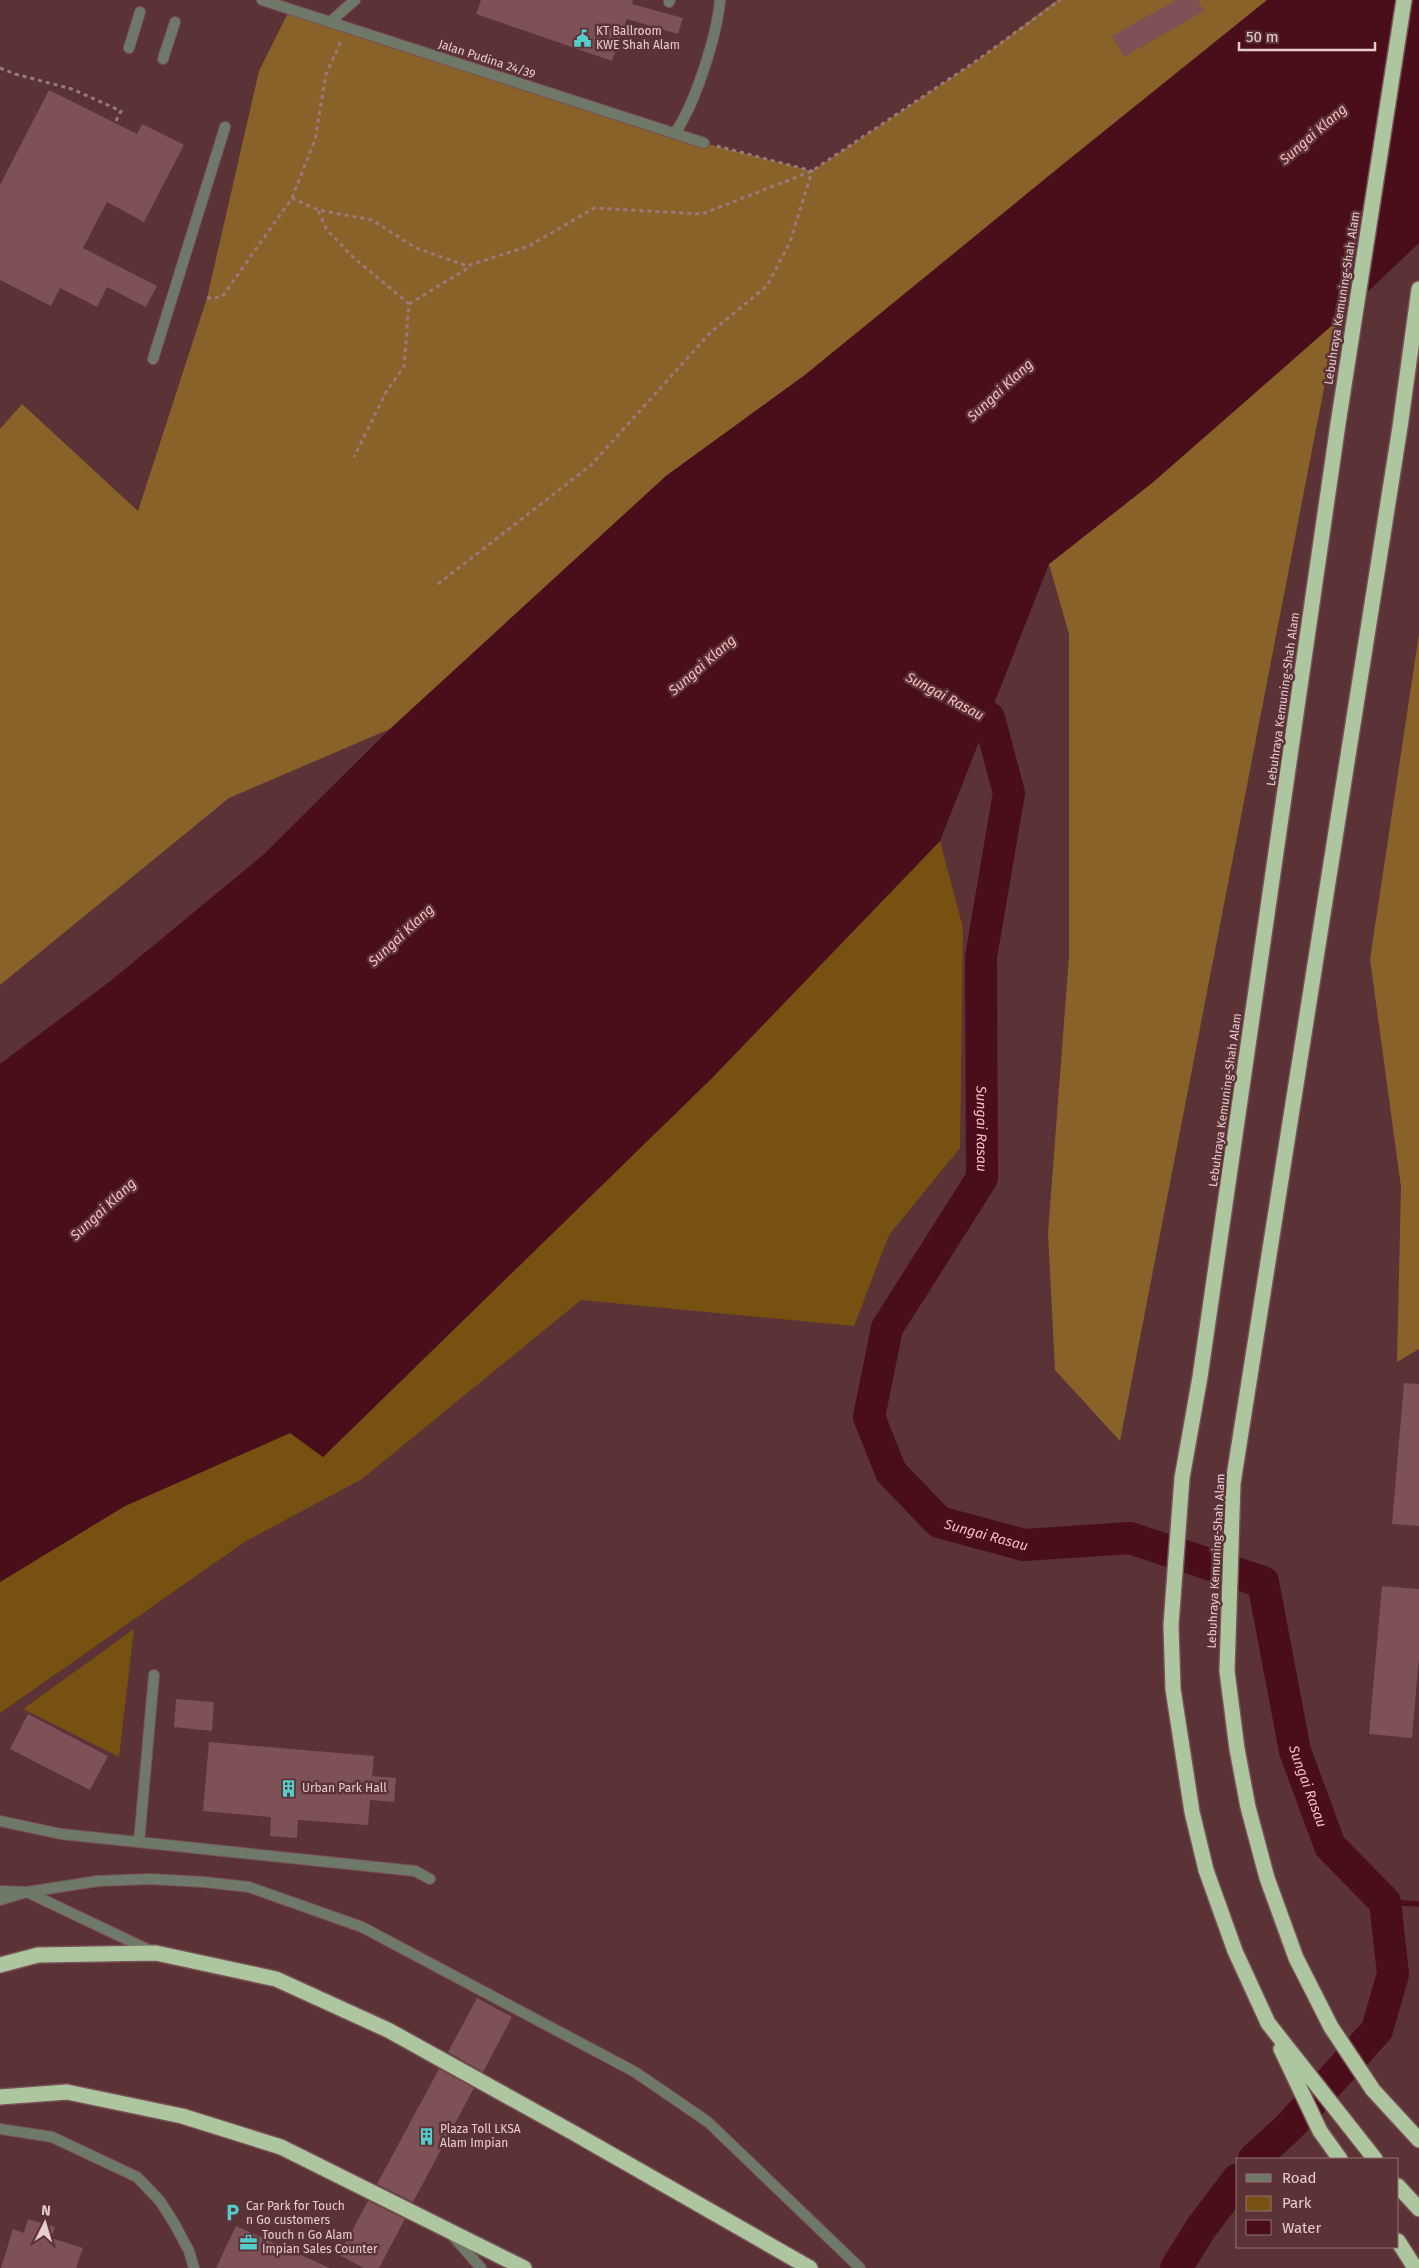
<svg xmlns="http://www.w3.org/2000/svg" width="1419" height="2268" font-family="'Fira Sans',sans-serif">
<style>
.green{fill:#775111}
.forest{fill:#896229}
.water{fill:#490e1a}
.lines{fill:none;stroke-linecap:round;stroke-linejoin:round}
.stream{stroke:#490e1a;stroke-width:5.5}
.river{stroke:#490e1a;stroke-width:32}
.building{fill:#7d5155}
.service-casing{stroke:#775155;stroke-width:12}
.minor-casing{stroke:#775155;stroke-width:12}
.motorway-casing{stroke:#775155;stroke-width:18}
.path{stroke:#9b787b;stroke-width:3;stroke-dasharray:4 4;stroke-linecap:butt}
.service{stroke:#6f7969;stroke-width:10}
.minor{stroke:#6f7969;stroke-width:10}
.motorway{stroke:#adc69f;stroke-width:15}
.labels{text-anchor:middle;stroke-width:5;stroke-linejoin:round;paint-order:stroke}
.poi-label{font-size:12px;fill:#e8cdcf;stroke:#5b3236;text-anchor:start}
.street-label{font-size:12px;fill:#e8cdcf;stroke:#5b3236}
.water-label{font-size:14px;font-style:italic;fill:#fabcc1;stroke:#5b3236}
</style>
<rect width="100%" height="100%" fill="#5b3236"/>
<path class="green" d="M 940,841 L 963,928 L 960,1148 L 889,1235 L 854,1326 L 581,1300 L 362,1479 L 246,1541 L 0,1713 L 0,1582 L 125,1506 L 290,1433 L 323,1457 L 711,1079 Z
M 134,1629 L 119,1757 L 23,1709 Z"/>
<path class="forest" d="M 1057,0 L 1268,0 L 805,375 L 666,476 L 390,729 L 229,798 L 0,985 L 0,429 L 22,404 L 138,511 L 207,298 L 259,71 L 290,9 L 704,143 L 812,171 L 979,59 Z
M 1337,321 L 1120,1441 L 1055,1370 L 1048,1233 L 1069,957 L 1069,634 L 1049,564 L 1152,483 Z
M 1419,634 L 1419,1349 L 1397,1362 L 1401,1187 L 1370,959 Z"/>
<path class="water" d="M 1267,0 L 1419,0 L 1419,243 L 1337,321 L 1152,483 L 1049,564 L 940,841 L 711,1079 L 323,1457 L 290,1433 L 125,1506 L 0,1582 L 0,1064 L 113,979 L 263,855 L 390,729 L 666,476 L 805,375 L 1062,165 Z"/>
<g class="lines">
<path class="stream" d="M 1385,1902 L 1419,1904"/>
<g class="river">
<path id="s1" d="M 949,697 L 989,718 L 1009,793 L 981,957 L 982,1178 L 887,1328 L 869,1417 L 891,1472 L 939,1522 L 1024,1545 L 1130,1538 L 1263,1582 L 1295,1751 L 1330,1846 L 1385,1902 L 1393,1974 L 1377,2030 L 1289,2127 L 1254,2159"/>
<path d="M 1176,2268 L 1201,2228 L 1238,2179"/>
</g>
</g>
<path class="building" d="M 481,0 L 633,0 L 632,4 L 683,18 L 678,34 L 627,19 L 612,61 L 476,14 Z
M 1176,0 L 1198,0 L 1204,11 L 1124,57 L 1112,36 Z
M 49,90 L 137,134 L 142,124 L 184,145 L 144,222 L 107,202 L 83,248 L 157,286 L 146,307 L 107,287 L 97,307 L 60,288 L 51,306 L 0,280 L 0,185 Z
M 1404,1383 L 1419,1384 L 1419,1526 L 1392,1524 Z
M 1382,1586 L 1419,1589 L 1419,1657 L 1412,1738 L 1369,1734 Z
M 176,1699 L 214,1702 L 212,1731 L 174,1727 Z
M 28,1714 L 108,1756 L 90,1790 L 10,1749 Z
M 209,1742 L 374,1756 L 372,1776 L 396,1778 L 394,1802 L 370,1800 L 368,1825 L 298,1820 L 297,1838 L 270,1836 L 271,1817 L 203,1811 Z
M 477,1998 L 512,2017 L 483,2072 L 448,2052 Z
M 439,2069 L 474,2088 L 413,2202 L 377,2184 Z
M 368,2201 L 405,2219 L 379,2268 L 364,2268 L 339,2255 Z
M 28,2219 L 55,2227 L 51,2238 L 83,2248 L 76,2268 L 1,2268 L 13,2229 L 24,2233 Z
M 236,2226 L 330,2268 L 216,2268 Z"/>
<g class="lines">
<defs>
<path id="service" d="M 669,2 L 670,0
M 330,22 L 355,0
M 129,48 L 140,12
M 163,59 L 175,22
M 675,133 C 695,104 717,36 720,0
M 153,359 L 225,127
M 0,1821 L 61,1834 L 415,1871 L 430,1879
M 139,1842 L 154,1675
M 0,1891 L 27,1892 L 151,1951
M 0,1900 L 27,1892 L 98,1881 L 150,1879 L 204,1882 L 249,1887 L 362,1927 L 635,2072 L 708,2122 L 860,2268
M 0,2129 L 52,2137 L 137,2177 L 160,2201 L 174,2223 L 189,2251 L 194,2268
M 452,2235 L 481,2268"/>
<path id="minor" d="M 262,0 L 704,143"/>
<path id="motorway" d="M 1419,289 L 1400,427 L 1233,1483 L 1227,1671 L 1237,1749 L 1248,1807 L 1267,1878 L 1296,1958 L 1331,2027 L 1373,2090 L 1419,2140
M 0,1965 L 38,1955 L 156,1953 L 276,1979 L 388,2030 L 572,2132 L 810,2268
M 1281,2049 L 1320,2131 L 1340,2159
M 0,2097 L 67,2092 L 182,2116 L 281,2147 L 524,2268
M 1375,2159 L 1268,2023 L 1235,1951 L 1206,1870 L 1192,1812 L 1173,1689 L 1171,1625 L 1182,1478 L 1200,1377 L 1338,424 L 1404,0
M 1398,2186 L 1419,2209
M 1398,2241 L 1415,2268"/>
</defs>
<use href="#service" class="service-casing"/>
<use href="#minor" class="minor-casing"/>
<use href="#motorway" class="motorway-casing"/>
<path class="path" d="M 0,68 L 15,74 L 72,89 L 121,111 L 115,123
M 292,198 L 315,140 L 326,74 L 342,39
M 318,211 L 327,230 L 353,257 L 409,304 L 404,367 L 387,390 L 354,457
M 207,298 L 222,297 L 292,198 L 318,210 L 372,220 L 416,248 L 467,266 L 529,246 L 594,208 L 702,214 L 812,171 L 979,59 L 1060,0
M 409,304 L 468,268
M 438,584 L 591,465 L 711,332 L 767,286 L 790,242 L 812,171 L 717,146"/>
<use href="#service" class="service"/>
<use href="#minor" class="minor"/>
<use href="#motorway" class="motorway"/>
</g>
<defs>
<symbol id="civic-bare" viewBox="-9 -9 18 18"><path d="M-.6-6.5H3V-4.5H.6V-3L4-1V1h2V6H-6V1h2V-1L-.6-3ZM-1.2 2.5V6h2.4V2.5Z" fill="#52cdcc" stroke="#5b3236" stroke-width="2.5" paint-order="stroke"/></symbol>
<symbol id="building-bare" viewBox="-9 -9 18 18"><path d="M-4-6H4V6H1V3H-1V6H-4ZM-2.5-4.3h1.7v1.8h-1.7ZM.8-4.3h1.7v1.8H.8ZM-2.5-1h1.7V.8h-1.7ZM.8-1h1.7V.8H.8Z" fill="#52cdcc" stroke="#5b3236" stroke-width="2.5" paint-order="stroke"/></symbol>
<symbol id="parking-bare" viewBox="-9 -9 18 18"><path d="M-3.5-5.5H1a3.5 3.5 0 0 1 0 7H-1V5.5H-3.5ZM-1-3.4V-.6H.8a1.4 1.4 0 0 0 0-2.8Z" fill="#52cdcc" stroke="#5b3236" stroke-width="2.5" paint-order="stroke"/></symbol>
<symbol id="office-bare" viewBox="-9 -9 18 18"><path d="M-6-3h4V-5.5h4V-3h4V5H-6ZM-1-4.5V-3h2v-1.5ZM-6 0V1H6V0Z" fill="#52cdcc" stroke="#5b3236" stroke-width="2.5" paint-order="stroke"/></symbol>
</defs>
<g fill-rule="evenodd">
<use href="#civic-bare" x="570" y="26" width="25" height="25"/>
<use href="#building-bare" x="276" y="1776" width="25" height="25"/>
<use href="#building-bare" x="414" y="2124" width="25" height="25"/>
<use href="#parking-bare" x="220" y="2200" width="25" height="25"/>
<use href="#office-bare" x="236" y="2230" width="25" height="25"/>
</g>
<g class="labels">
<g class="poi-label">
<text x="596" y="35">KT Ballroom<tspan x="596" dy="14">KWE Shah Alam</tspan></text>
<text x="302" y="1792">Urban Park Hall</text>
<text x="440" y="2133">Plaza Toll LKSA<tspan x="440" dy="14">Alam Impian</tspan></text>
<text x="246" y="2210">Car Park for Touch<tspan x="246" dy="14">n Go customers</tspan></text>
<text x="262" y="2239">Touch n Go Alam<tspan x="262" dy="14">Impian Sales Counter</tspan></text>
</g>
<g class="street-label">
<text transform="translate(487 59) rotate(18)" y="4">Jalan Pudina 24/39</text>
<text transform="translate(1342 298) rotate(-81)" y="4">Lebuhraya Kemuning-Shah Alam</text>
<text transform="translate(1283 699) rotate(-82)" y="4">Lebuhraya Kemuning-Shah Alam</text>
<text transform="translate(1225 1100) rotate(-82)" y="4">Lebuhraya Kemuning-Shah Alam</text>
<text transform="translate(1216 1561) rotate(-87)" y="4">Lebuhraya Kemuning-Shah Alam</text>
</g>
<g class="water-label">
<text transform="translate(1313 134) rotate(-41)" y="5">Sungai Klang</text>
<text transform="translate(1000 390) rotate(-43)" y="5">Sungai Klang</text>
<text transform="translate(702 665) rotate(-41)" y="5">Sungai Klang</text>
<text transform="translate(945 696) rotate(28)" y="5">Sungai Rasau</text>
<text transform="translate(401 935) rotate(-43)" y="5">Sungai Klang</text>
<text dy="5" stroke="none"><textPath href="#s1" startOffset="461">Sungai Rasau</textPath></text>
<text transform="translate(103 1209) rotate(-43)" y="5">Sungai Klang</text>
<text dy="5" stroke="none"><textPath href="#s1" startOffset="956">Sungai Rasau</textPath></text>
<text dy="5" stroke="none"><textPath href="#s1" startOffset="1451">Sungai Rasau</textPath></text>
</g>
</g>
<rect x="1236" y="2158" width="162" height="90" fill="#5b3236" stroke="#937073"/>
<rect x="1246" y="2174" width="25" height="8" fill="#6f7969" stroke="#937073"/>
<text x="1282" y="2183" font-size="15" fill="#e8cdcf">Road</text>
<rect x="1246" y="2196" width="25" height="15" fill="#775111" stroke="#937073"/>
<text x="1282" y="2208" font-size="15" fill="#e8cdcf">Park</text>
<rect x="1246" y="2220" width="25" height="15" fill="#490e1a" stroke="#937073"/>
<text x="1282" y="2233" font-size="15" fill="#e8cdcf">Water</text>
<g transform="translate(45 2223) rotate(5)" stroke="#5b3236" stroke-width="4" paint-order="stroke">
<path d="M0-4L9 19L0 12L-9 19Z" fill="#e8cdcf"/>
<text y="-8" font-size="14" font-weight="bold" text-anchor="middle" fill="#e8cdcf">N</text>
</g>
<path d="M1239 42v8h136v-8" fill="none" stroke="#e8cdcf" stroke-width="2.5"/>
<text x="1246" y="42" font-size="15" fill="#e8cdcf" stroke="#5b3236" stroke-width="4" paint-order="stroke">50 m</text>
</svg>
